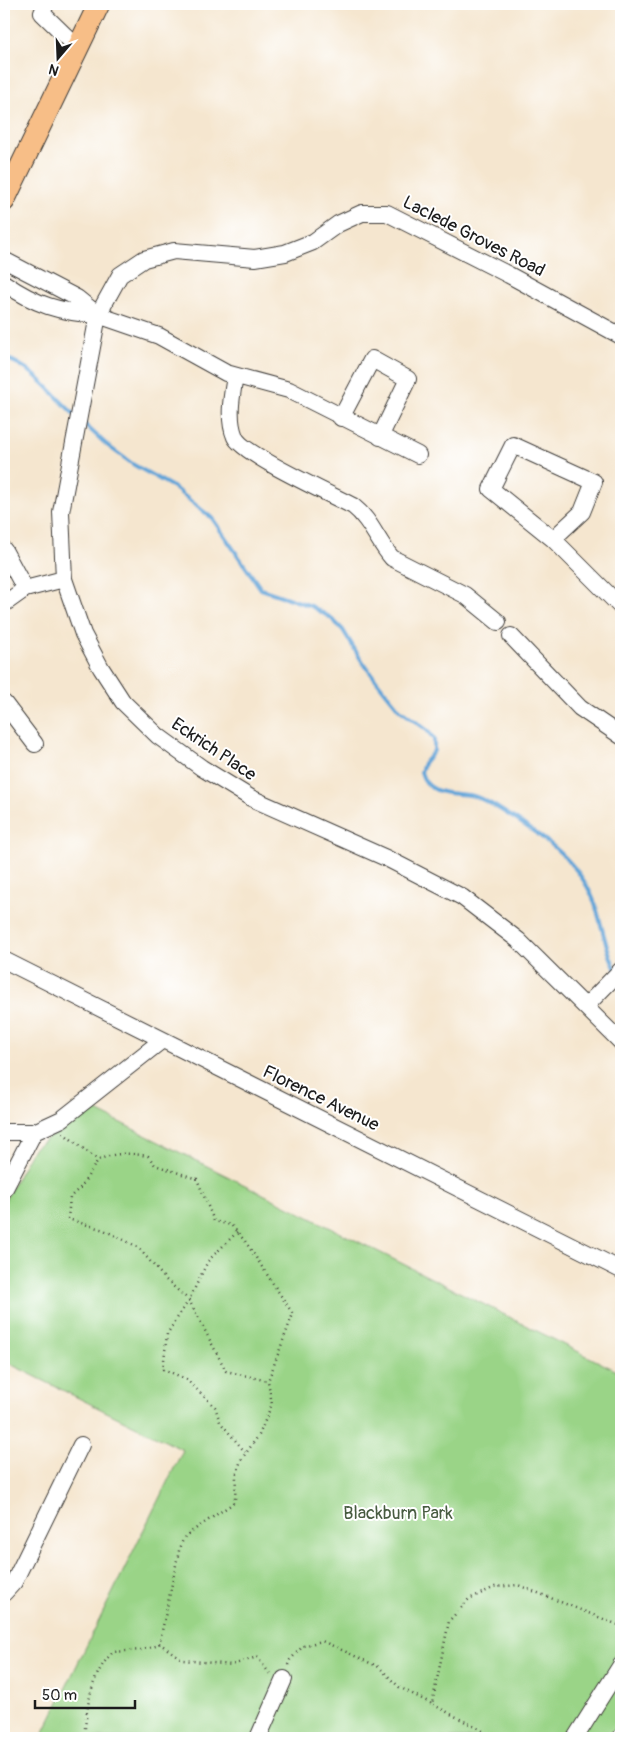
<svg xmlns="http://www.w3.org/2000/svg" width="625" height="1742" font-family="Pangolin,sans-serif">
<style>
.green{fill:#9ad487;stroke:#5b7852}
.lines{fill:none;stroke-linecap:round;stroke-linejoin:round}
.stream{stroke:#64a5d8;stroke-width:4}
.minor-casing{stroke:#3d3a37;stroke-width:18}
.major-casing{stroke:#3d3a37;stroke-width:23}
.path{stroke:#3d3a37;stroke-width:2.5;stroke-dasharray:1 4;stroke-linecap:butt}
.minor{stroke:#fff;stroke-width:16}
.major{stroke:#f7be87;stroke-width:21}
.labels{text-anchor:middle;stroke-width:4;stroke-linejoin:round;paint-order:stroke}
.street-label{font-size:18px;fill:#1c1c1c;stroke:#fff}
.park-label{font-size:18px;fill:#485c41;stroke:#fff}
</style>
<rect width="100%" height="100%" fill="#fff"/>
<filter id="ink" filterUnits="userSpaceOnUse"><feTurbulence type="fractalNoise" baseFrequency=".02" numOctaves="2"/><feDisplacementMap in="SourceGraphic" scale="10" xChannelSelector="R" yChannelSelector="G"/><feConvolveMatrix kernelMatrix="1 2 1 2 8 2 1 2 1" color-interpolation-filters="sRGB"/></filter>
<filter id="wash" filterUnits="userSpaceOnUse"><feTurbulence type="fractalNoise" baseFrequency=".0096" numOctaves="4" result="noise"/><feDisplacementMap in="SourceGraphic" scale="20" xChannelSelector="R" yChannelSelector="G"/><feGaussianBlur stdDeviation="1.12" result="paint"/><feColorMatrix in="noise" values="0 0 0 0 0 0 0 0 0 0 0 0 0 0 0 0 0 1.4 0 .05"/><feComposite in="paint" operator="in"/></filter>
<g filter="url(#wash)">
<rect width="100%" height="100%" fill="#f5e6cf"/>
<path class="green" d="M 89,1107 L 621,1373 L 621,1738 L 41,1738 L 183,1450 L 4,1361 L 4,1202 L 32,1150 Z"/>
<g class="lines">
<path class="stream" d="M 4,358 C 33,366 53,395 75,415
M 82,422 L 108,446 L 134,465 L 173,487 L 212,518 L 261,589 L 311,606 L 331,618 L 343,630 L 363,663 L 387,694 L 400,710 L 427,730 L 434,739 L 434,751 L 424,763 L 421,772 C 427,795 450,793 469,795 C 477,796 486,801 493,805 C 533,830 576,855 594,901 C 602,924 605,948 616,970"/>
</g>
</g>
<g filter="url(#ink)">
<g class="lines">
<defs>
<path id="minor" d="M 46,4 L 42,13 L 77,47
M 4,260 L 77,298 L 98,315 L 159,336 L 226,373 L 289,390 L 418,455
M 4,283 C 36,305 59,312 98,315
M 621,336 L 509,275 L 387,213 L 362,213 L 338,224 L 313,242 L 285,253 L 255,258 L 174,251 L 144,259 L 120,275 L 98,315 L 61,512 L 64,579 L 83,634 L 101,668 L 123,702 L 158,736 L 202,768 L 251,798 L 386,858 L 462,897 L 518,940 L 621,1042
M 235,376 C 232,395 227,418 235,437 C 242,454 332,495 353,506 C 371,520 377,541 392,558 L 465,595 L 498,622
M 341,418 L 372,359 L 408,379 L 380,437
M 553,539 L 582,512 L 594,482 L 513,445 L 491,489 L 553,539 L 621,607
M 4,550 L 25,589
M 4,604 L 25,589 L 64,579
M 511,636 L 580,708 L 621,736
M 4,703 L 35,744
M 4,960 L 621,1270
M 586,1006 L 621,970
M 4,1132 L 34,1132
M 4,1190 L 34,1132 L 62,1119 L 161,1041
M 4,1593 L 14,1582 L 81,1445
M 258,1738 L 284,1679
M 575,1738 L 621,1665
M 620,1738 L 621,1737"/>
<path id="major" d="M 4,201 L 99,4"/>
</defs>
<use href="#minor" class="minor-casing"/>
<use href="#major" class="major-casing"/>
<path class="path" d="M 63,1133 L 98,1160 C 116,1152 129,1153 148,1156 L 155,1165 L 197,1179 L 214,1221 L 231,1225 L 245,1241 L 293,1314 L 268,1381
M 237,1232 L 208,1261 L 189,1300 L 167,1334 L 163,1369 L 186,1379 L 215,1407 L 220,1422 L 245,1452
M 159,1643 L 183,1660 L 232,1665 L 257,1657 L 270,1674
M 288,1665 L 290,1660 L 303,1646 L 322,1641 L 379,1667 L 399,1687 L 432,1704
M 84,1738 C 87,1707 90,1675 113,1652 L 141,1650 L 159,1645 L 180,1546 L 185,1536 L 232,1504 L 235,1500 L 236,1476 L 241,1460 L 259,1435 L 272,1404 L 268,1381 L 226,1371 L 189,1300 L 166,1280 L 138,1247 L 104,1230 L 68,1219 L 70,1197 L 81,1187 L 98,1160
M 496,1738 L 432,1704 L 449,1621 L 469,1599 L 495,1587 L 518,1585 L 621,1626"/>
<use href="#minor" class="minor"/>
<use href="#major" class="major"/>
</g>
</g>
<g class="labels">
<g class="street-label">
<text transform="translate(474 236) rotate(27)" y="6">Laclede Groves Road</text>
<text transform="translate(214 749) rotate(34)" y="6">Eckrich Place</text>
<text transform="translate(321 1098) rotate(26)" y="6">Florence Avenue</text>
</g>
<g class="park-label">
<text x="398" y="1519">Blackburn Park</text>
</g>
</g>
<rect width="625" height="1742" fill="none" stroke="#fff" stroke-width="20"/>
<g transform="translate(58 58) rotate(199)" stroke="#ffffff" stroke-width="4" paint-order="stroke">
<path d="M0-4L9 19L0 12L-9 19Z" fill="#1c1c1c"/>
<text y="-8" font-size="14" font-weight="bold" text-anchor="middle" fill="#1c1c1c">N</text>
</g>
<path d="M35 1700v8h100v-8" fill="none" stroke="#1c1c1c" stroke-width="2.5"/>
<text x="42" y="1700" font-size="15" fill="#1c1c1c" stroke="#ffffff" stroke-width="4" paint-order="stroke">50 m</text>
</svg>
